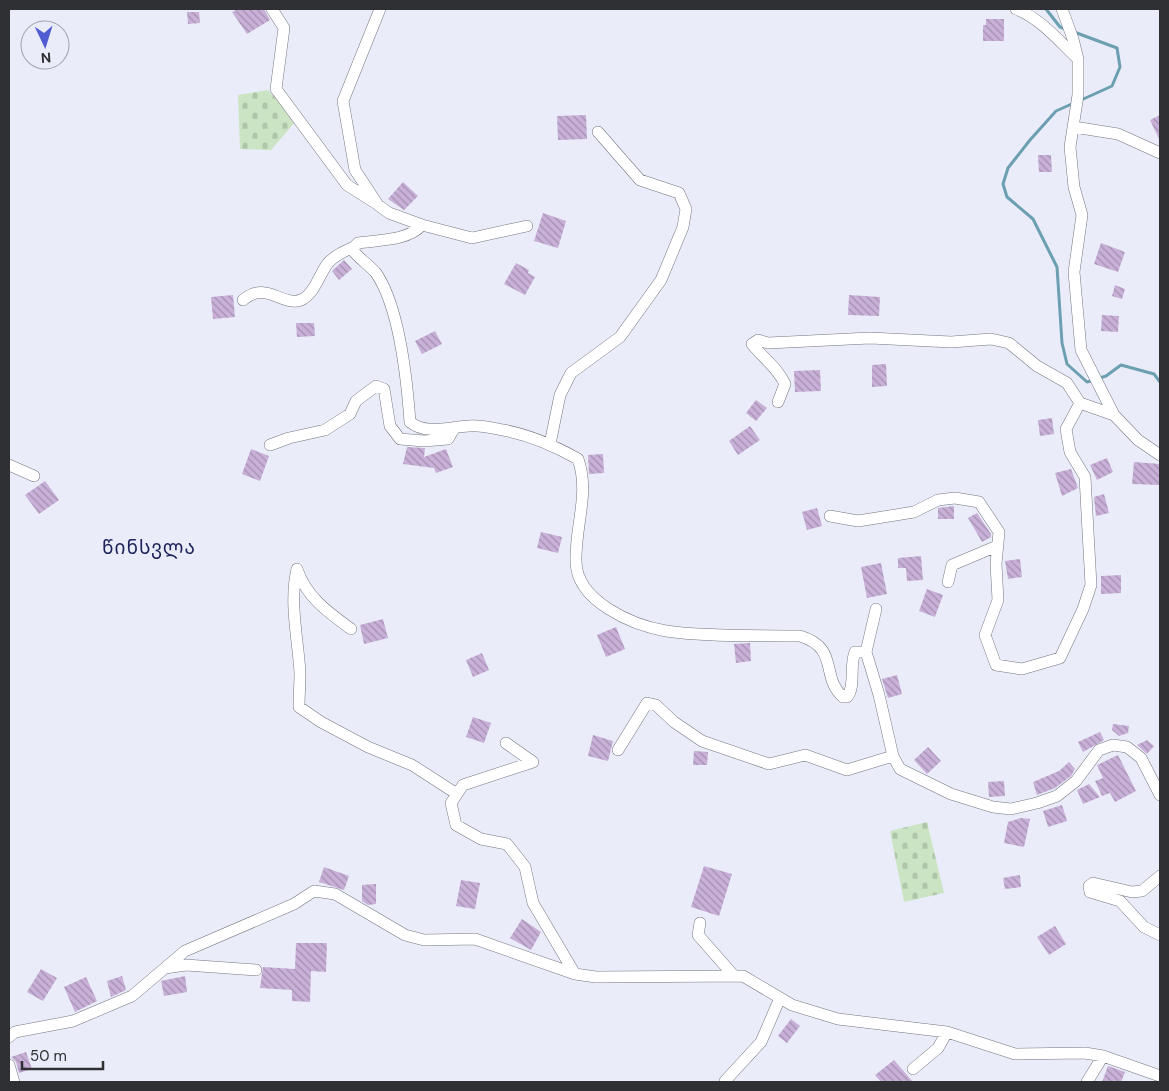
<svg xmlns="http://www.w3.org/2000/svg" width="1169" height="1091" font-family="'DM Sans','Noto Sans Georgian',sans-serif">
<style>
.cemetery{fill:url(#cemetery-stones)}
.lines{fill:none;stroke-linecap:round;stroke-linejoin:round}
.stream{stroke:#6b9fb1;stroke-width:3}
.building{fill:url(#building-back-hatch)}
.minor-casing{stroke:#747681;stroke-width:12}
.minor{stroke:#fff;stroke-width:11}
.labels{text-anchor:middle;stroke-width:5;stroke-linejoin:round;paint-order:stroke}
.quarter-label{font-size:19px;letter-spacing:1px;fill:#1c2159;stroke:#eaedf9}
</style>
<defs>
<pattern id="cemetery-stones" width="16" height="16" patternUnits="userSpaceOnUse" patternTransform="scale(1.25)"><rect width="16" height="16" fill="#cbe5c4"/><path d="M2 7V4a2 2 0 0 1 4 0v3zM10 15v-3a2 2 0 0 1 4 0v3z" fill="#afc5a9"/></pattern>
<pattern id="building-back-hatch" width="6" height="6" patternUnits="userSpaceOnUse" patternTransform="scale(1.25)"><rect width="6" height="6" fill="#c9b0d8"/><path d="M-1 5l2 2M0 0l6 6M5-1l2 2" fill="none" stroke="#a490b0"/></pattern>
</defs>
<rect width="100%" height="100%" fill="#eaedf9"/>
<path class="cemetery" d="M 268,90 L 296,121 L 271,150 L 240,149 L 238,95 Z
M 927,822 L 944,893 L 904,902 L 890,831 Z"/>
<g class="lines">
<path class="stream" d="M 1046,9 L 1060,27 L 1066,29
M 1074,32 L 1117,48 L 1120,67 L 1112,86 L 1079,101
M 1074,103 L 1056,111 L 1030,140 L 1008,168 L 1003,184 L 1007,197 L 1033,219 L 1057,267 L 1062,343 L 1067,364 L 1087,382 L 1106,376 L 1121,365 L 1154,374 L 1160,382"/>
</g>
<path class="building" d="M 238,9 L 264,9 L 270,20 L 247,34 L 232,12 Z
M 187,12 L 199,12 L 200,23 L 188,24 Z
M 986,19 L 1004,19 L 1004,41 L 983,41 L 983,25 L 986,25 Z
M 586,115 L 587,139 L 558,140 L 557,116 Z
M 1160,115 L 1160,141 L 1150,120 Z
M 1038,155 L 1051,155 L 1052,172 L 1039,172 Z
M 403,182 L 418,196 L 404,210 L 388,199 Z
M 543,213 L 566,221 L 558,248 L 534,241 Z
M 1101,243 L 1125,252 L 1118,272 L 1094,264 Z
M 344,260 L 352,269 L 339,280 L 332,271 Z
M 516,263 L 529,270 L 528,273 L 535,277 L 525,295 L 504,284 Z
M 1115,285 L 1125,289 L 1122,299 L 1112,296 Z
M 233,295 L 235,317 L 213,319 L 211,297 Z
M 849,295 L 880,297 L 879,316 L 848,315 Z
M 1102,315 L 1119,316 L 1118,332 L 1101,331 Z
M 296,323 L 314,323 L 315,336 L 297,337 Z
M 435,331 L 442,344 L 422,354 L 415,341 Z
M 886,364 L 887,386 L 872,387 L 872,365 Z
M 820,370 L 821,391 L 795,392 L 794,371 Z
M 756,400 L 767,408 L 756,421 L 746,413 Z
M 1052,418 L 1054,434 L 1040,436 L 1038,420 Z
M 750,426 L 760,440 L 738,455 L 729,441 Z
M 407,447 L 425,448 L 424,457 L 446,449 L 453,467 L 436,473 L 434,468 L 403,464 Z
M 251,449 L 269,456 L 260,481 L 242,474 Z
M 603,454 L 604,473 L 589,474 L 588,455 Z
M 1107,458 L 1113,472 L 1097,480 L 1090,465 Z
M 1134,462 L 1160,464 L 1160,485 L 1132,484 Z
M 1071,469 L 1078,488 L 1062,496 L 1055,473 Z
M 45,481 L 59,500 L 39,514 L 25,495 Z
M 1104,494 L 1109,513 L 1096,516 L 1094,497 Z
M 954,506 L 954,519 L 938,519 L 938,508 Z
M 817,508 L 822,526 L 807,530 L 802,512 Z
M 977,513 L 991,534 L 991,537 L 982,542 L 968,518 Z
M 541,532 L 562,537 L 558,553 L 537,548 Z
M 921,556 L 923,580 L 907,581 L 906,568 L 898,568 L 898,558 Z
M 1020,559 L 1022,577 L 1008,579 L 1005,561 Z
M 881,563 L 887,594 L 867,598 L 861,567 Z
M 1121,575 L 1121,593 L 1101,594 L 1101,576 Z
M 927,589 L 943,595 L 935,617 L 919,611 Z
M 383,619 L 388,638 L 364,644 L 360,625 Z
M 616,627 L 625,649 L 606,657 L 597,635 Z
M 750,643 L 751,661 L 736,663 L 734,644 Z
M 482,653 L 489,670 L 473,677 L 466,660 Z
M 897,675 L 902,694 L 888,698 L 882,679 Z
M 473,717 L 491,723 L 484,743 L 466,737 Z
M 1113,724 L 1129,726 L 1128,733 L 1119,736 L 1112,730 Z
M 1100,732 L 1104,740 L 1083,752 L 1078,742 Z
M 593,735 L 613,741 L 608,761 L 588,756 Z
M 1147,740 L 1154,746 L 1147,754 L 1137,745 Z
M 928,747 L 941,761 L 927,774 L 914,760 Z
M 694,751 L 708,752 L 707,765 L 693,765 Z
M 1118,755 L 1136,791 L 1115,802 L 1110,793 L 1102,796 L 1095,781 L 1103,778 L 1097,765 Z
M 1069,762 L 1075,769 L 1071,776 L 1055,788 L 1037,795 L 1033,782 L 1059,771 Z
M 1004,781 L 1005,796 L 989,797 L 988,782 Z
M 1089,784 L 1100,797 L 1083,804 L 1077,790 Z
M 1062,805 L 1067,821 L 1048,827 L 1043,811 Z
M 1021,818 L 1030,819 L 1024,847 L 1004,843 L 1008,822 Z
M 704,866 L 732,874 L 719,916 L 691,907 Z
M 324,867 L 349,876 L 344,890 L 319,882 Z
M 1020,875 L 1021,887 L 1005,889 L 1003,878 Z
M 461,880 L 480,883 L 475,909 L 456,906 Z
M 376,884 L 376,904 L 368,905 L 362,901 L 362,885 Z
M 522,919 L 541,932 L 531,950 L 510,938 Z
M 1055,926 L 1066,944 L 1049,955 L 1037,937 Z
M 296,943 L 327,943 L 326,972 L 311,971 L 310,1002 L 292,1001 L 292,990 L 260,988 L 263,967 L 295,969 Z
M 41,969 L 57,978 L 43,1001 L 27,992 Z
M 122,976 L 126,990 L 111,997 L 107,981 Z
M 185,976 L 187,992 L 164,996 L 161,981 Z
M 86,977 L 97,1001 L 75,1012 L 64,987 Z
M 791,1019 L 800,1026 L 787,1043 L 778,1036 Z
M 26,1052 L 32,1069 L 19,1073 L 16,1062 L 11,1057 Z
M 894,1060 L 913,1082 L 881,1082 L 875,1075 Z
M 1108,1066 L 1125,1072 L 1121,1082 L 1102,1082 Z"/>
<g class="lines">
<defs>
<path id="minor" d="M 272,9 L 284,28 L 276,89 L 347,185 L 377,204
M 380,9 L 343,101 L 355,170 L 378,205 L 389,213 L 422,225 L 472,238 L 527,226
M 1016,9 C 1040,18 1059,41 1078,59
M 1062,9 L 1073,39 L 1078,59 L 1078,95 L 1070,147 L 1074,187 L 1082,215 L 1074,272 L 1081,350 L 1114,415 L 1138,440 L 1160,455
M 1074,127 L 1118,134 L 1160,153
M 422,225 C 408,241 378,240 358,243 L 354,247 L 354,252 C 361,260 369,265 376,273 C 400,308 407,380 410,422 C 426,435 449,427 469,426 C 480,425 492,428 503,430 C 530,435 555,446 578,459 C 590,493 575,526 576,561 C 576,601 632,625 666,631 C 706,637 758,635 800,636 C 840,648 820,677 843,697 L 847,697 C 856,687 849,666 855,652 L 866,652 L 879,695 L 893,756 L 900,769 L 951,794 L 993,807 L 1011,809 L 1037,803 L 1057,796 L 1076,781 L 1099,750 L 1113,745 L 1127,747 L 1141,758 L 1160,795
M 243,300 C 266,280 282,307 301,300 C 314,295 320,273 328,263 C 335,255 344,251 354,247
M 778,402 L 785,384 C 778,368 763,358 752,344 L 758,340 L 768,343 L 870,338 L 951,342 L 991,339 L 1009,343 L 1037,366 L 1067,383 L 1080,403 L 1114,415
M 550,444 L 560,395 L 571,373 L 620,337 L 661,280 L 683,227 L 686,209 L 679,193 L 640,180 L 598,132
M 270,445 L 289,438 L 325,430 L 350,414 L 356,401 L 376,386 L 384,389 L 390,426 L 400,439 L 424,441 L 448,439 L 455,427
M 9,465 L 34,476
M 830,516 L 858,521 L 914,512 L 938,500 L 955,498 L 979,502 L 999,532 L 996,564 L 998,600 L 985,635 L 996,665 L 1022,669 L 1060,658 L 1083,609 L 1091,585 L 1085,477 L 1070,452 L 1066,429 L 1080,403
M 948,582 L 952,565 L 997,546
M 351,629 C 329,613 306,597 297,569 C 289,603 298,638 300,673 C 300,684 299,696 299,707 L 321,722 L 368,747 L 412,765 L 457,794
M 866,652 L 876,609
M 506,743 L 533,762 L 463,785 L 451,803 L 456,825 L 481,839 L 507,844 L 525,867 L 533,903 L 575,974
M 618,750 L 647,703 L 656,705 L 674,722 L 702,741 L 769,764 L 805,755 L 847,770 L 893,756
M 1160,876 L 1142,891 L 1132,892 L 1093,883 L 1089,886 L 1090,892 L 1120,901 L 1144,927 L 1160,935
M 700,923 L 698,935 L 734,976
M 165,968 L 186,965 L 256,970
M 9,1037 L 15,1032 L 73,1021 L 132,996 L 185,951 L 294,904 L 314,891 L 335,894 L 405,935 L 424,940 L 475,939 L 575,974 L 596,977 L 743,976 L 792,1005 L 838,1019 L 947,1032 L 1015,1054 L 1085,1053 L 1103,1056 L 1160,1076
M 9,1065 L 14,1082
M 913,1069 L 938,1048 L 947,1032
M 725,1081 L 761,1042 L 780,998
M 1087,1082 L 1103,1056"/>
</defs>
<use href="#minor" class="minor-casing"/>
<use href="#minor" class="minor"/>
</g>
<g class="labels">
<g class="quarter-label">
<text x="149" y="554">წინსვლა</text>
</g>
</g>
<rect width="1169" height="1091" fill="none" stroke="#2f3034" stroke-width="20"/>
<g transform="translate(45 45) rotate(176)"><circle r="24" fill="#eaedf9" stroke="#9fa1aa"/>
<path d="M0-4L9 19L0 12L-9 19Z" fill="#505cd2"/>
<text y="-8" font-size="14" font-weight="bold" text-anchor="middle" fill="#2f3034">N</text>
</g>
<path d="M22 1061v8h81v-8" fill="none" stroke="#2f3034" stroke-width="2.5"/>
<text x="30" y="1061" font-size="15" fill="#2f3034" stroke="#eaedf9" stroke-width="4" paint-order="stroke">50 m</text>
</svg>
